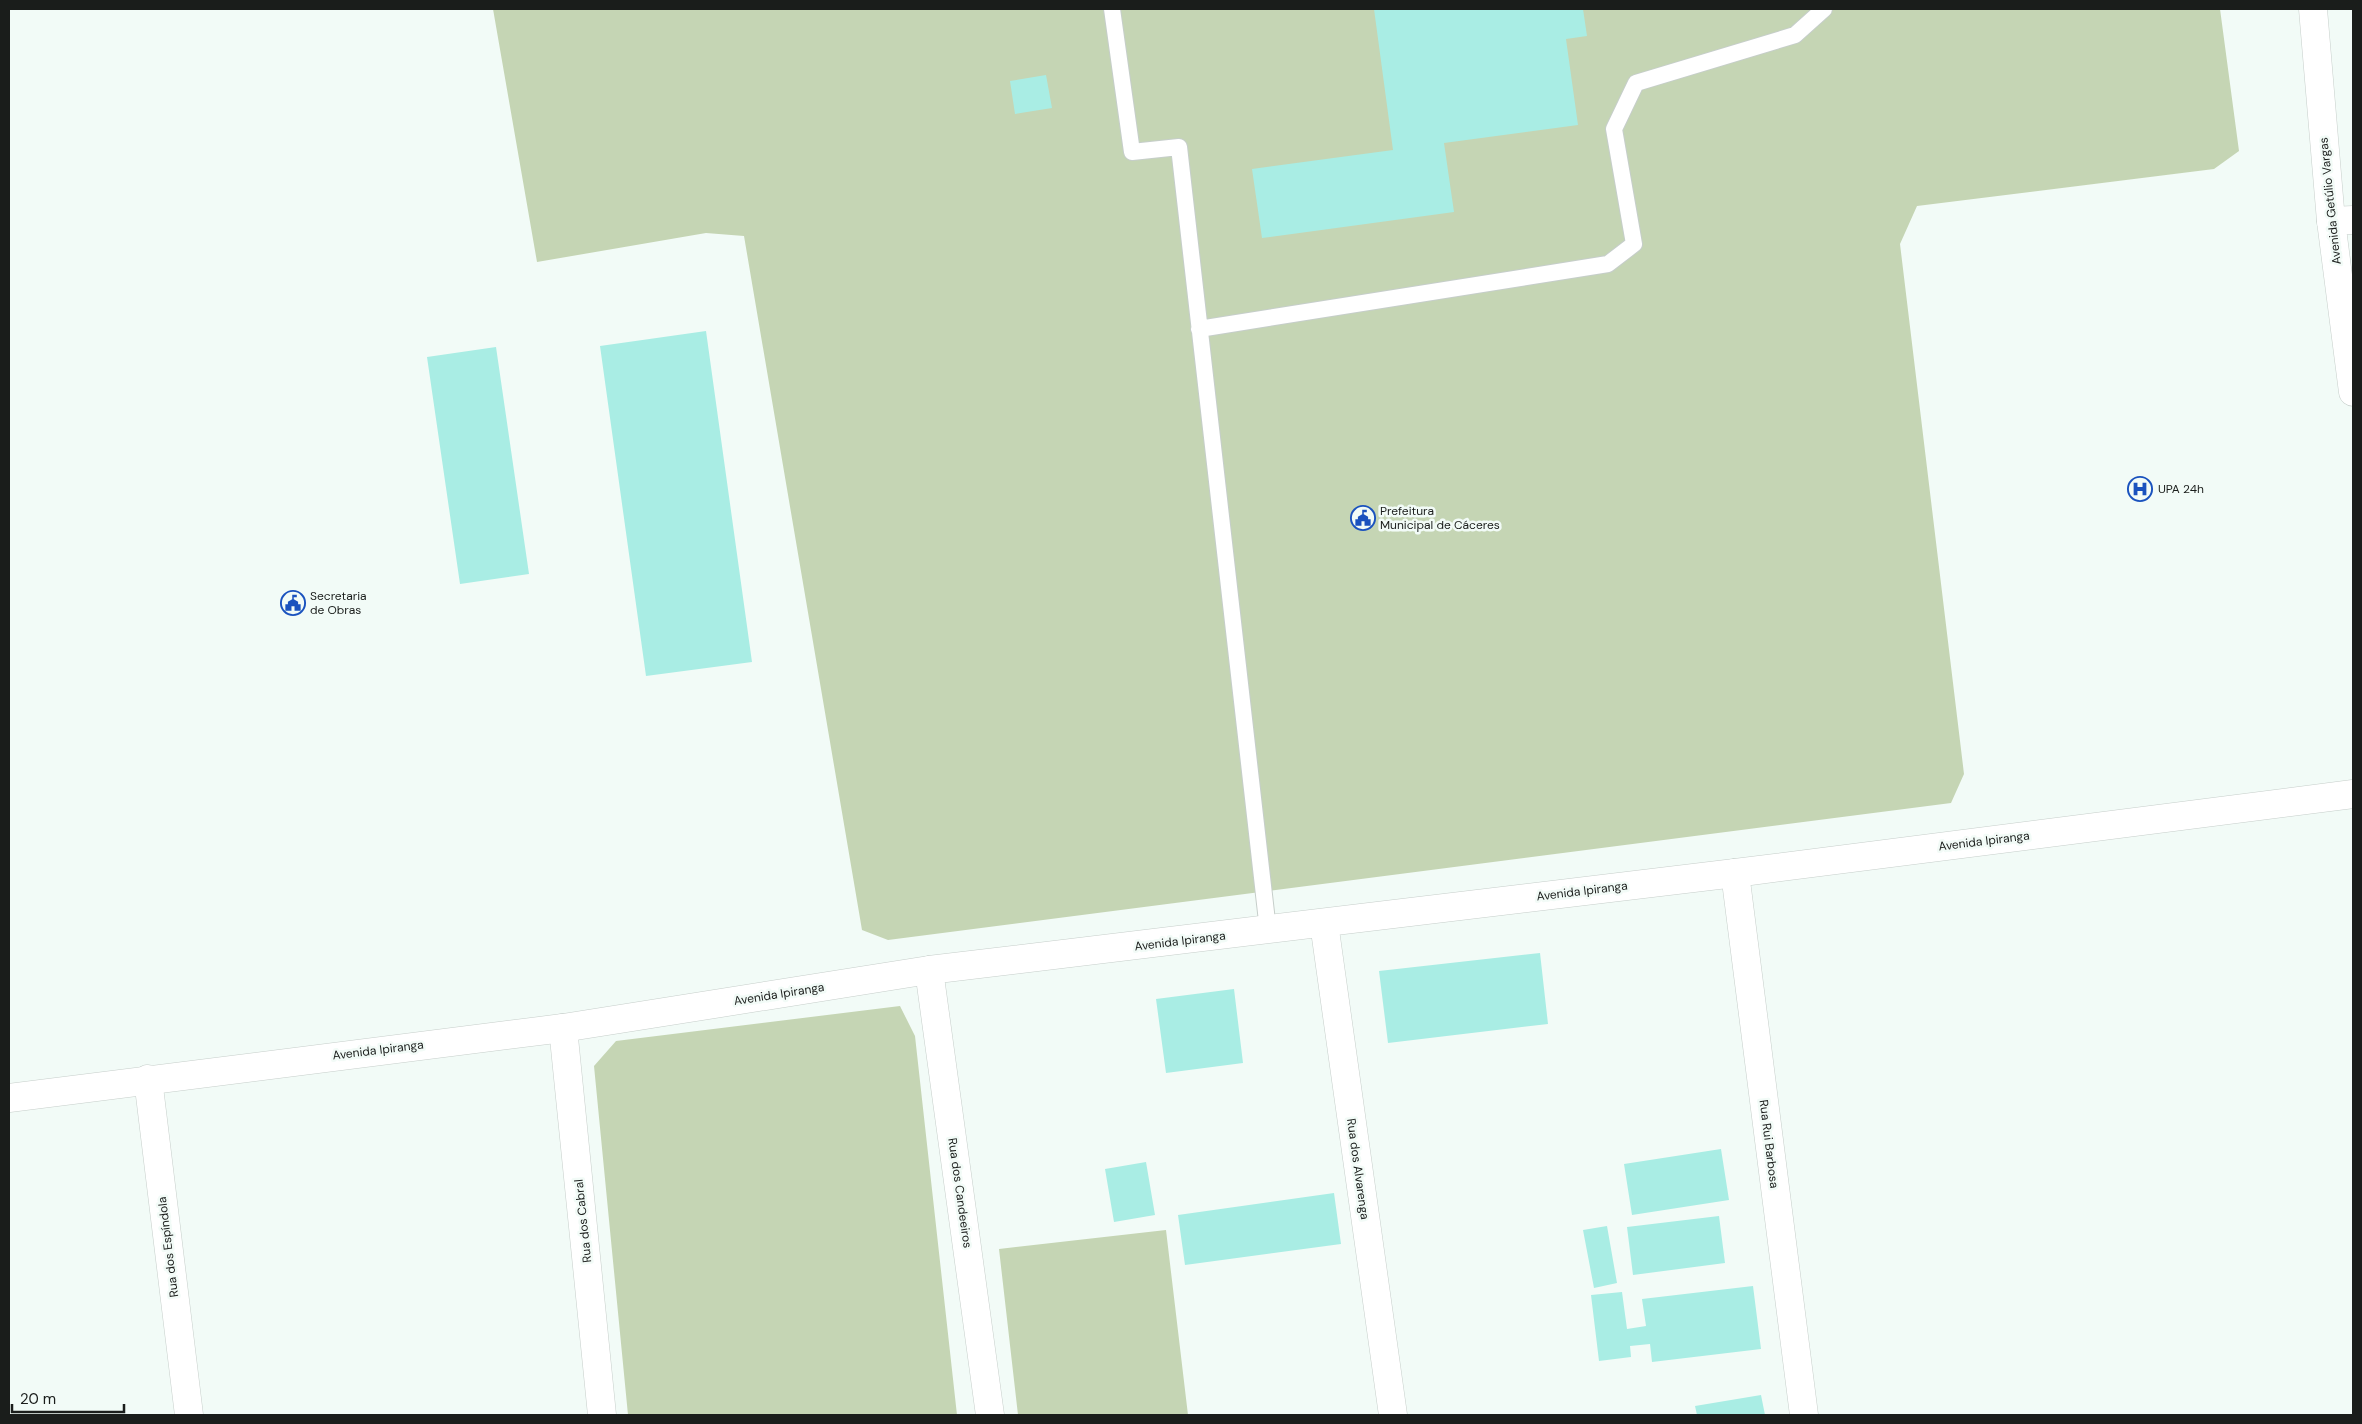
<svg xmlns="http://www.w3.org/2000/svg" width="2362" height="1424" font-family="'DM Sans',sans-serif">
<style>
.green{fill:#c5d5b4}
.building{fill:#a9ede4}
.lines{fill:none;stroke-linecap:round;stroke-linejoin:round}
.service-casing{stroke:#c6ceca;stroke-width:18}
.minor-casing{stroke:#c6ceca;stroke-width:29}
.tertiary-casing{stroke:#c6ceca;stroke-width:29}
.service{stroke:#fff;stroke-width:16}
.minor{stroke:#fff;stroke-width:28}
.tertiary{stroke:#fff;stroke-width:28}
.labels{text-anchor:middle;stroke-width:5;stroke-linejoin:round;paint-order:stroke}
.street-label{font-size:12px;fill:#1a1d1b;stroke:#f2fbf7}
.poi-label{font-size:12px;fill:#1a1d1b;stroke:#f2fbf7;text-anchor:start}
</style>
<rect width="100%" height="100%" fill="#f2fbf7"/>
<path class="green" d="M 493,9 L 2220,9 L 2239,151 L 2214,169 L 1917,206 L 1900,244 L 1964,774 L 1951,803 L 888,940 L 862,930 L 744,236 L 706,233 L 537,262 Z
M 900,1006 L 915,1036 L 957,1415 L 628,1415 L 594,1066 L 616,1041 Z
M 1166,1230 L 1188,1415 L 1018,1415 L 999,1249 Z"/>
<path class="building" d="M 1374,9 L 1583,9 L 1587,36 L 1566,39 L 1578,125 L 1444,143 L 1454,212 L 1262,238 L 1252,169 L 1393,150 Z
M 1046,75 L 1052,108 L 1015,114 L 1010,81 Z
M 706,331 L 752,662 L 646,676 L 600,346 Z
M 496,347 L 529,574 L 460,584 L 427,357 Z
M 1540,953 L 1548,1024 L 1388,1043 L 1379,971 Z
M 1234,989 L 1243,1063 L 1166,1073 L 1156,999 Z
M 1721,1149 L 1729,1200 L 1632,1215 L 1624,1164 Z
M 1146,1162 L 1155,1215 L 1114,1222 L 1105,1169 Z
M 1334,1193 L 1341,1244 L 1185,1265 L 1178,1215 Z
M 1719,1216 L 1725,1263 L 1633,1275 L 1627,1227 Z
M 1607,1226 L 1617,1283 L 1594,1288 L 1583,1230 Z
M 1753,1286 L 1761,1349 L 1652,1362 L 1650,1344 L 1630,1346 L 1631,1357 L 1599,1361 L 1591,1295 L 1622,1292 L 1627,1329 L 1646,1326 L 1642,1299 Z
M 1761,1395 L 1765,1415 L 1697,1415 L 1695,1406 Z"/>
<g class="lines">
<defs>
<path id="service" d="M 1112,9 L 1132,152 L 1179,147 L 1268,930
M 1199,329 L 1608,264 L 1634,244 L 1614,129 L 1636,83 L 1795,35 L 1824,9"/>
<path id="minor" d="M 2331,221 L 2353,220
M 1735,873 L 1804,1415
M 1324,923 L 1393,1415
M 929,970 L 990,1415
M 563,1028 L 602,1415
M 148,1079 L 189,1415"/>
<path id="tertiary" d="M 2313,9 L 2331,221 L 2353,392
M 9,1098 L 563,1028 L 929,970 L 1735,873 L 2353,794"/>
</defs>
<use href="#service" class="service-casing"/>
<use href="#minor" class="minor-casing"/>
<use href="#tertiary" class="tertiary-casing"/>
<use href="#service" class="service"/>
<use href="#minor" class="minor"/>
<use href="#tertiary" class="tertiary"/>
</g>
<defs>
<symbol id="hospital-ring" viewBox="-11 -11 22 22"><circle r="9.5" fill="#f2fbf7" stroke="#1a52be" stroke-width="1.5"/><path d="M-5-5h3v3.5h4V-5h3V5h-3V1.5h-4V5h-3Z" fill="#1a52be"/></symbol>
<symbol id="civic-ring" viewBox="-11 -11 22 22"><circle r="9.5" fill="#f2fbf7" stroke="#1a52be" stroke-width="1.5"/><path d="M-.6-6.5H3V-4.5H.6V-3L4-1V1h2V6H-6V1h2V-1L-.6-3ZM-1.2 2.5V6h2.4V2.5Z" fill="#1a52be"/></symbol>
</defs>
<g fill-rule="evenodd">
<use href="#hospital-ring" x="2126" y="475" width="28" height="28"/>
<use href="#civic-ring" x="1349" y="504" width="28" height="28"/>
<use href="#civic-ring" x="279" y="589" width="28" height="28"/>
</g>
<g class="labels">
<g class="street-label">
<text transform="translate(2330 201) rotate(-96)" y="4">Avenida Getúlio Vargas</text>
<text transform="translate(1984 841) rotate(-7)" y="4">Avenida Ipiranga</text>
<text transform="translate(1582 891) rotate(-7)" y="4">Avenida Ipiranga</text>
<text transform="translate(1180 941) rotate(-7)" y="4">Avenida Ipiranga</text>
<text transform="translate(779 994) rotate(-9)" y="4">Avenida Ipiranga</text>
<text transform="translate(378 1050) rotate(-7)" y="4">Avenida Ipiranga</text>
<text transform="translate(1769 1144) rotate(83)" y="4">Rua Rui Barbosa</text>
<text transform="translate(1358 1169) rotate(82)" y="4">Rua dos Alvarenga</text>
<text transform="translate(960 1193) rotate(82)" y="4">Rua dos Candeeiros</text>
<text transform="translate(583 1221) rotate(-96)" y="4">Rua dos Cabral</text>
<text transform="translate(168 1247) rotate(-97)" y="4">Rua dos Espíndola</text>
</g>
<g class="poi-label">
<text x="2158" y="493">UPA 24h</text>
<text x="1380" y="515">Prefeitura<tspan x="1380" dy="14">Municipal de Cáceres</tspan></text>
<text x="310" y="600">Secretaria<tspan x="310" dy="14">de Obras</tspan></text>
</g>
</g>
<rect width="2362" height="1424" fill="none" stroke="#1a1d1b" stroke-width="20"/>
<path d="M12 1404v8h112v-8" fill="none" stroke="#1a1d1b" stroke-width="2.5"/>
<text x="20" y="1404" font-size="15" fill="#1a1d1b" stroke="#f2fbf7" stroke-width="4" paint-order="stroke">20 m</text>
</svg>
